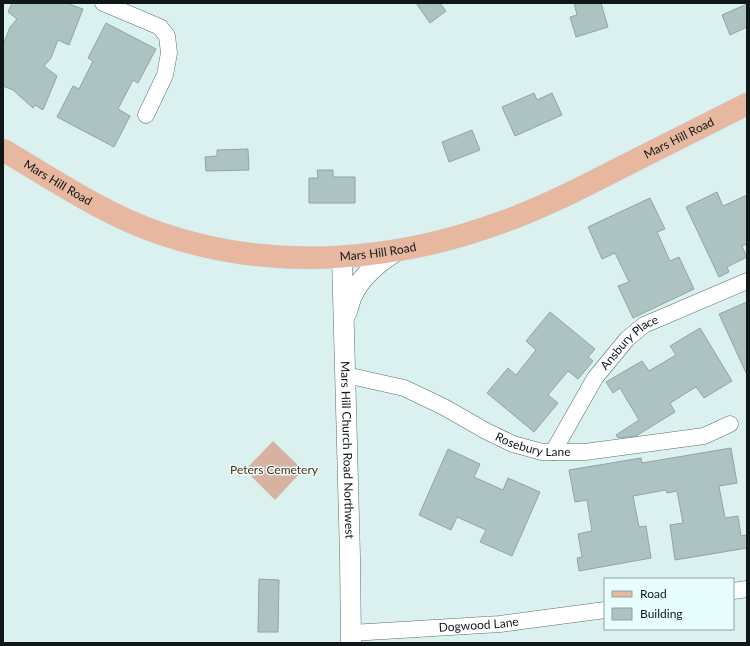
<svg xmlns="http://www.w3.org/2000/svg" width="750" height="646" font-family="Lato,sans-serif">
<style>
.green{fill:#d8b2a0}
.building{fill:#adc3c2;stroke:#90a5a4}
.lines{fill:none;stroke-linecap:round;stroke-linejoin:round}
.minor-casing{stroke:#5a6e6e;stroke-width:17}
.tertiary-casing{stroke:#5a6e6e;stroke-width:21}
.primary-casing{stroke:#cfd1d1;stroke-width:23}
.minor{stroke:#fff;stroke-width:16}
.tertiary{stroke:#fff;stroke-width:20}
.primary{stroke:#e7b7a0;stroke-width:22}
.labels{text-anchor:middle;stroke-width:3;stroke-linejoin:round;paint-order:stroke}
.street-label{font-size:12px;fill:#0f1717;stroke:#e8fefe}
.park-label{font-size:12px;fill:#5e2c11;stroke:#e8fefe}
</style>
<rect width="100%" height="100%" fill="#daf1f0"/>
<path class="green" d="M 273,441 L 303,470 L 275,500 L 245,470 Z"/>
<path class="building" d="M 12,3 L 66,3 L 83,9 L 69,45 L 58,40 L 51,58 L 44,66 L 57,76 L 43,110 L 35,105 L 33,108 L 13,90 L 3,86 L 3,45 L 10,27 L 17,19 L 8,12 Z
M 416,3 L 440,3 L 446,11 L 430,23 Z
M 574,3 L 601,3 L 608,27 L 576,37 L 570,17 L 577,15 Z
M 747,4 L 747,27 L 730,35 L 722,15 Z
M 106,23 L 156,49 L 138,83 L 133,80 L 118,109 L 130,116 L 114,147 L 57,117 L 73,86 L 79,89 L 93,61 L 88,58 Z
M 534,93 L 537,100 L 552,93 L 562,115 L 515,136 L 502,107 Z
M 472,130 L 480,150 L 449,162 L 442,142 Z
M 248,149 L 249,170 L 206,171 L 205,157 L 217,156 L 217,150 Z
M 317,170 L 333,170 L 333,177 L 355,177 L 355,203 L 309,203 L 309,178 L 318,178 Z
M 717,192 L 723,206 L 747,195 L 747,244 L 742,246 L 747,257 L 727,267 L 729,272 L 719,277 L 686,207 Z
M 650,198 L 665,229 L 657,232 L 670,261 L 679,257 L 694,289 L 633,318 L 618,286 L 629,282 L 615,253 L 602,259 L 588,227 Z
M 747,302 L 747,375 L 719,314 Z
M 550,312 L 595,349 L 588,357 L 593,361 L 578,379 L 568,371 L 548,395 L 558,403 L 534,432 L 487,393 L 508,368 L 516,375 L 536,350 L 526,341 Z
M 700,328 L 732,381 L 704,398 L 696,387 L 670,403 L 675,412 L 636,436 L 618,438 L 616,435 L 639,420 L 620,388 L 613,393 L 606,382 L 642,361 L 649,371 L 676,355 L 670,346 Z
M 731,448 L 737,483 L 719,486 L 725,518 L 738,516 L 741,536 L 747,535 L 747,548 L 675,560 L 670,525 L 683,523 L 677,491 L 667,493 L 666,490 L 633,496 L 639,527 L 646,526 L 651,558 L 579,571 L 577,558 L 582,557 L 578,534 L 592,531 L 587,500 L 575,502 L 569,470 L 641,458 L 642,463 Z
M 448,449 L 480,464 L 474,477 L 503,490 L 508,478 L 540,492 L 512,556 L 480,542 L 486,530 L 457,517 L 451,530 L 419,515 Z
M 259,579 L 279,580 L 278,632 L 258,632 Z"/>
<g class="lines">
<defs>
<g id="minor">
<path d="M 103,3 L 160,27 L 167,36 L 169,53 L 165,75 L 146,115"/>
<path id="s1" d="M 346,375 L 404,388 L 444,407 L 486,431 L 513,444 L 542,452 L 585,452 L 704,436 L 730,424"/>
<path id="s2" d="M 553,452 L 595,378 L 627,339 L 644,325 L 747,281"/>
<path d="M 733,591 L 747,589"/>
<path id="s3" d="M 351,633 L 500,624 L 605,610"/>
</g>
<g id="tertiary">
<path id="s4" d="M 342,257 L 350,557 L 351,643"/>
<path d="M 347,312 C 349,306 350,299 353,294 C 362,275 380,261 398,250"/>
</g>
<g id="primary">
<path id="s5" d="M 3,150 C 54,180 105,215 162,234 C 273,272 396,262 505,221 C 544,207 581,188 618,169 C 661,147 704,126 747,104"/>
</g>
</defs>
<use href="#minor" class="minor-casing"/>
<use href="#tertiary" class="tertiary-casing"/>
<use href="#primary" class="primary-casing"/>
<use href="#minor" class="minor"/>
<use href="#tertiary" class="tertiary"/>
<use href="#primary" class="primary"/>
</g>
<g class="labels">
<g class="street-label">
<text dy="4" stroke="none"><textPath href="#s5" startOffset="723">Mars Hill Road</textPath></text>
<text dy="4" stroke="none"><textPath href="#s5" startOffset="64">Mars Hill Road</textPath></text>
<text dy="4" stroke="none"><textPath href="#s5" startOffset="399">Mars Hill Road</textPath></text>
<text dy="4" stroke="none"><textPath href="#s2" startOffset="135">Ansbury Place</textPath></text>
<text dy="4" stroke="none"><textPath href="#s1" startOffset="202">Rosebury Lane</textPath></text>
<text dy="4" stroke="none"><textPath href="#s4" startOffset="193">Mars Hill Church Road Northwest</textPath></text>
<text dy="4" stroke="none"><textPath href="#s3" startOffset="128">Dogwood Lane</textPath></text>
</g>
<g class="park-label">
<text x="274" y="474">Peters Cemetery</text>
</g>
</g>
<rect width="750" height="646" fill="none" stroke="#0f1717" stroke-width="8"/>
<rect x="604" y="578" width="130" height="52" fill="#e8fefe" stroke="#91a2a2"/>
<rect x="612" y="591" width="20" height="6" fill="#e7b7a0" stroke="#91a2a2"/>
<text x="640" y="598" font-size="12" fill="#0f1717">Road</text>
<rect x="612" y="608" width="20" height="12" fill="#adc3c2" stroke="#91a2a2"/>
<text x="640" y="618" font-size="12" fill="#0f1717">Building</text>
</svg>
